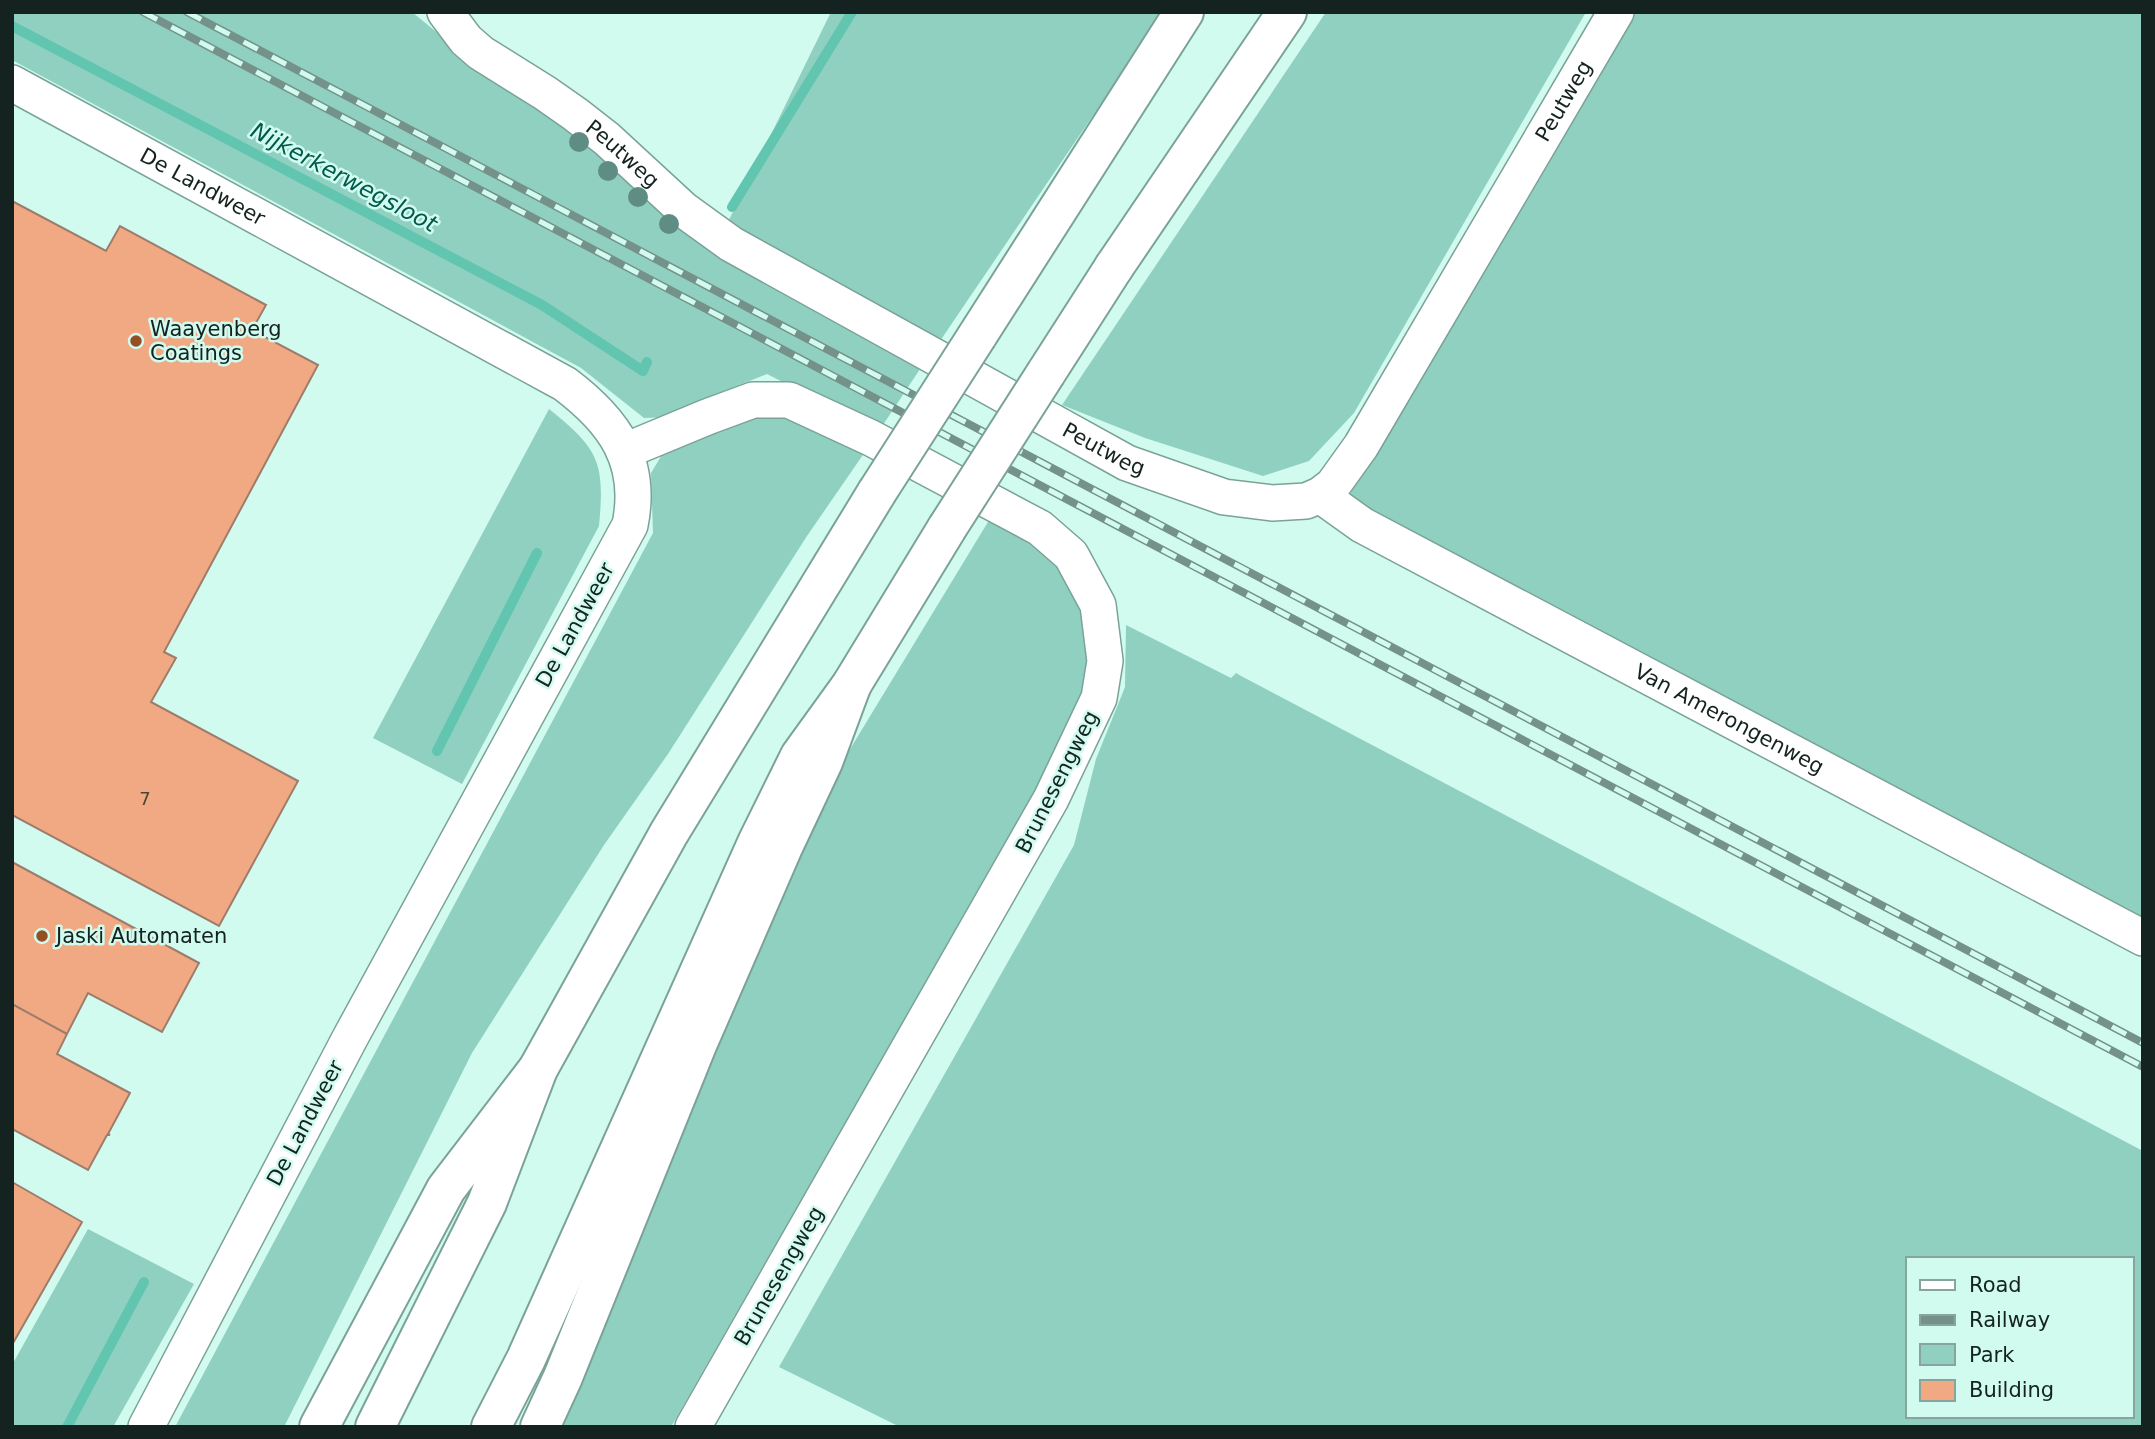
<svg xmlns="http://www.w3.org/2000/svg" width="2155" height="1439" font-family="'DejaVu Sans',sans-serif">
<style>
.green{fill:#90d0c1;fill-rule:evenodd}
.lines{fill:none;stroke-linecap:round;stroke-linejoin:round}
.stream{stroke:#61c5b0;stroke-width:10}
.building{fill:#f1a983;stroke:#9c7d6d;stroke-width:2}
.minor-casing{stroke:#7ba298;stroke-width:38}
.trunk-casing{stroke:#7ba298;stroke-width:42}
.motorway-casing{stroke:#7ba298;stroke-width:42}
.minor{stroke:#fff;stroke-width:35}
.trunk{stroke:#fff;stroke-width:38}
.motorway{stroke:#fff;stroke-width:38}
.rail-casing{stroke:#75928a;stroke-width:8}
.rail{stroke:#d2fbf0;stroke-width:5;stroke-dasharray:16;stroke-linecap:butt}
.trunk-bridge-casing{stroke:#7ba298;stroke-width:42;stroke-linecap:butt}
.trunk-bridge{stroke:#fff;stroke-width:38}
.tree{fill:#5f8c83}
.poi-dot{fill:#944f25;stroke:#d2fbf0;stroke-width:2.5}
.labels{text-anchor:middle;stroke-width:5;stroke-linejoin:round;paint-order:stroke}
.number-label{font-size:18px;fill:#4b4439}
.street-label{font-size:21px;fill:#142320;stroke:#d2fbf0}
.poi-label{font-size:21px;fill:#142320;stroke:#d2fbf0;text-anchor:start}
.water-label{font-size:23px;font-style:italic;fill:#00594b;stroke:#d2fbf0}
</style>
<rect width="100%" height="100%" fill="#d2fbf0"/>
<path class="green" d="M 12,12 L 412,12 L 451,44 L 924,363 L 879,431 L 767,374 L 716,394 L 671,417 L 644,418 L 581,368 L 12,60 Z
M 831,12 L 1163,12 L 938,344 L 726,226 Z
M 1326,12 L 1586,12 L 1354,413 L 1309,461 L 1263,476 L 1145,438 L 1062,405 Z
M 1623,12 L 2143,12 L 2143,921 L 2003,843 L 1347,503 L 1361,467 Z
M 549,409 C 599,449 605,462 599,526 L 462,784 L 373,738 Z
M 792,418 L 867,449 L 807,536 L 668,754 L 604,845 L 472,1053 L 284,1427 L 175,1427 L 653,533 L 651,473 L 663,453 L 714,425 L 751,419 Z
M 991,517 L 1048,551 L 1071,583 L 1091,629 L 1086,694 L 1042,780 L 671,1427 L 552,1427 L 793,843 Z
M 1126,625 L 1231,678 L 1236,673 L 1243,677 L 2143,1151 L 2143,1427 L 900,1427 L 779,1367 L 1074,845 L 1096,759 L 1125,687 ZM 1908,1259 L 2132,1259 L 2132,1416 L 1908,1416 Z
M 88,1229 L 194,1284 L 113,1427 L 12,1427 L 12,1365 Z"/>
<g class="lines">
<path class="stream" d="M 12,26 L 542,305 L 643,371 L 647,362
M 732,207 L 852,12
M 437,751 L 537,553
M 67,1427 L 144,1282"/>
</g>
<path class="building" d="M 12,201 L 106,251 L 120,226 L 266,305 L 252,330 L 318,365 L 164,652 L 176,658 L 151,702 L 298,781 L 219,926 L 12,815 Z
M 12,862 L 199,963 L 162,1032 L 88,993 L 67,1034 L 12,1004 Z
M 12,1004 L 67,1034 L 57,1054 L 130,1093 L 108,1134 L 110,1135 L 107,1135 L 88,1170 L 12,1129 Z
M 12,1182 L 82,1222 L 12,1345 Z"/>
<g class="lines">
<defs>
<g id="minor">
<path id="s1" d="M 445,12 L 466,40 L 481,53 L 545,93 L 575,114 L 607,139 L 684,210 L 731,244 L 1127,463 L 1224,497 L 1272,503 L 1306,501 L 1320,495 L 1333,485 L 1361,446 L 1616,12"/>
<path id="s2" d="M 12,83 L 565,384 C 614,421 643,461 630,525 L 350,1038 L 146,1427"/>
<path d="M 625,451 L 707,417 L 753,400 L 789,400 L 871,438 L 1040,528 L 1071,555 L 1098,605 L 1105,661 L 1099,698 L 1051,799 L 693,1427"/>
<path id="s3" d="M 1320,495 L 1362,525 L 2143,938"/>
</g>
<path id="trunk" d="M 977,336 L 1184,12
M 1046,373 L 1114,267
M 375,1427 L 487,1203 L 538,1069 L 669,833 L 877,492
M 491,1427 L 526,1359 L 757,843 L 800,756 L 852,684 L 947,528"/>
<path id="motorway" d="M 1114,267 L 1287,12
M 319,1427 L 446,1189 L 538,1069
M 540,1427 L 563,1377 L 697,1045 L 783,847 L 823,762 L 852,684"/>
</defs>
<use href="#minor" class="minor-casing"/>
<use href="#trunk" class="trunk-casing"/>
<use href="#motorway" class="motorway-casing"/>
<use href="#minor" class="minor"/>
<use href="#trunk" class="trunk"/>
<use href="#motorway" class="motorway"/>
<defs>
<path id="rail" d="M 143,12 L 2143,1067
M 187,12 L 2143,1043"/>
</defs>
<use href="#rail" class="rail-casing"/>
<use href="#rail" class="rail"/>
<defs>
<path id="trunk-bridge" d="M 877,492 L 977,336
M 947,528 L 1046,373"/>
</defs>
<use href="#trunk-bridge" class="trunk-bridge-casing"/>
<use href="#trunk-bridge" class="trunk-bridge"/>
</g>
<g class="tree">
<circle cx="579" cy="142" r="10"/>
<circle cx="608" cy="171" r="10"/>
<circle cx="638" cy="197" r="10"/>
<circle cx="669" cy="224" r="10"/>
</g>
<g class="poi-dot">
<circle cx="136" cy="341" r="7"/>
<circle cx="42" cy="936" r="7"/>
</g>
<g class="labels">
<g class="number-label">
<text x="145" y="805">7</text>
</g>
<g class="street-label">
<text dy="7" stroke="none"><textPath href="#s1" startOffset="1488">Peutweg</textPath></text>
<text dy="7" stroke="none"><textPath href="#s1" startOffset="229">Peutweg</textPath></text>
<text dy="7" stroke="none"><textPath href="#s2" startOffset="217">De Landweer</textPath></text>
<text dy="7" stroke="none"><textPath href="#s1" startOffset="796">Peutweg</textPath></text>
<text transform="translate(575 625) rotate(-61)" y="7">De Landweer</text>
<text dy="7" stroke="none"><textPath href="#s3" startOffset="467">Van Amerongenweg</textPath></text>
<text transform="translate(1057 782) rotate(-63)" y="7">Brunesengweg</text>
<text transform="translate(305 1123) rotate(-62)" y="7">De Landweer</text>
<text transform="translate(779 1276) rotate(-60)" y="7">Brunesengweg</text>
</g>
<g class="poi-label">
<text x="150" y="336">Waayenberg<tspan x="150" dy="24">Coatings</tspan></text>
<text x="56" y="943">Jaski Automaten</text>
</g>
<g class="water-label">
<text transform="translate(344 177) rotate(28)" y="8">Nijkerkerwegsloot</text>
</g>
</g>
<rect width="2155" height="1439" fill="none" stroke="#142320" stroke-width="28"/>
<rect x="1906" y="1257" width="228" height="161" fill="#d2fbf0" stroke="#86a59d" stroke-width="2"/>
<rect x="1920" y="1280" width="35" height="10" fill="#ffffff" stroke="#86a59d" stroke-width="2"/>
<text x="1969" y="1292" font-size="21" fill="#142320">Road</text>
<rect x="1920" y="1315" width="35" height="10" fill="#75928a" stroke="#86a59d" stroke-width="2"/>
<text x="1969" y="1327" font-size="21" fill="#142320">Railway</text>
<rect x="1920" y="1344" width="35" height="21" fill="#90d0c1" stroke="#86a59d" stroke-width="2"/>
<text x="1969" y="1362" font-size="21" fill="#142320">Park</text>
<rect x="1920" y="1380" width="35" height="21" fill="#f1a983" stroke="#86a59d" stroke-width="2"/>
<text x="1969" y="1397" font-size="21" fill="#142320">Building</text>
</svg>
